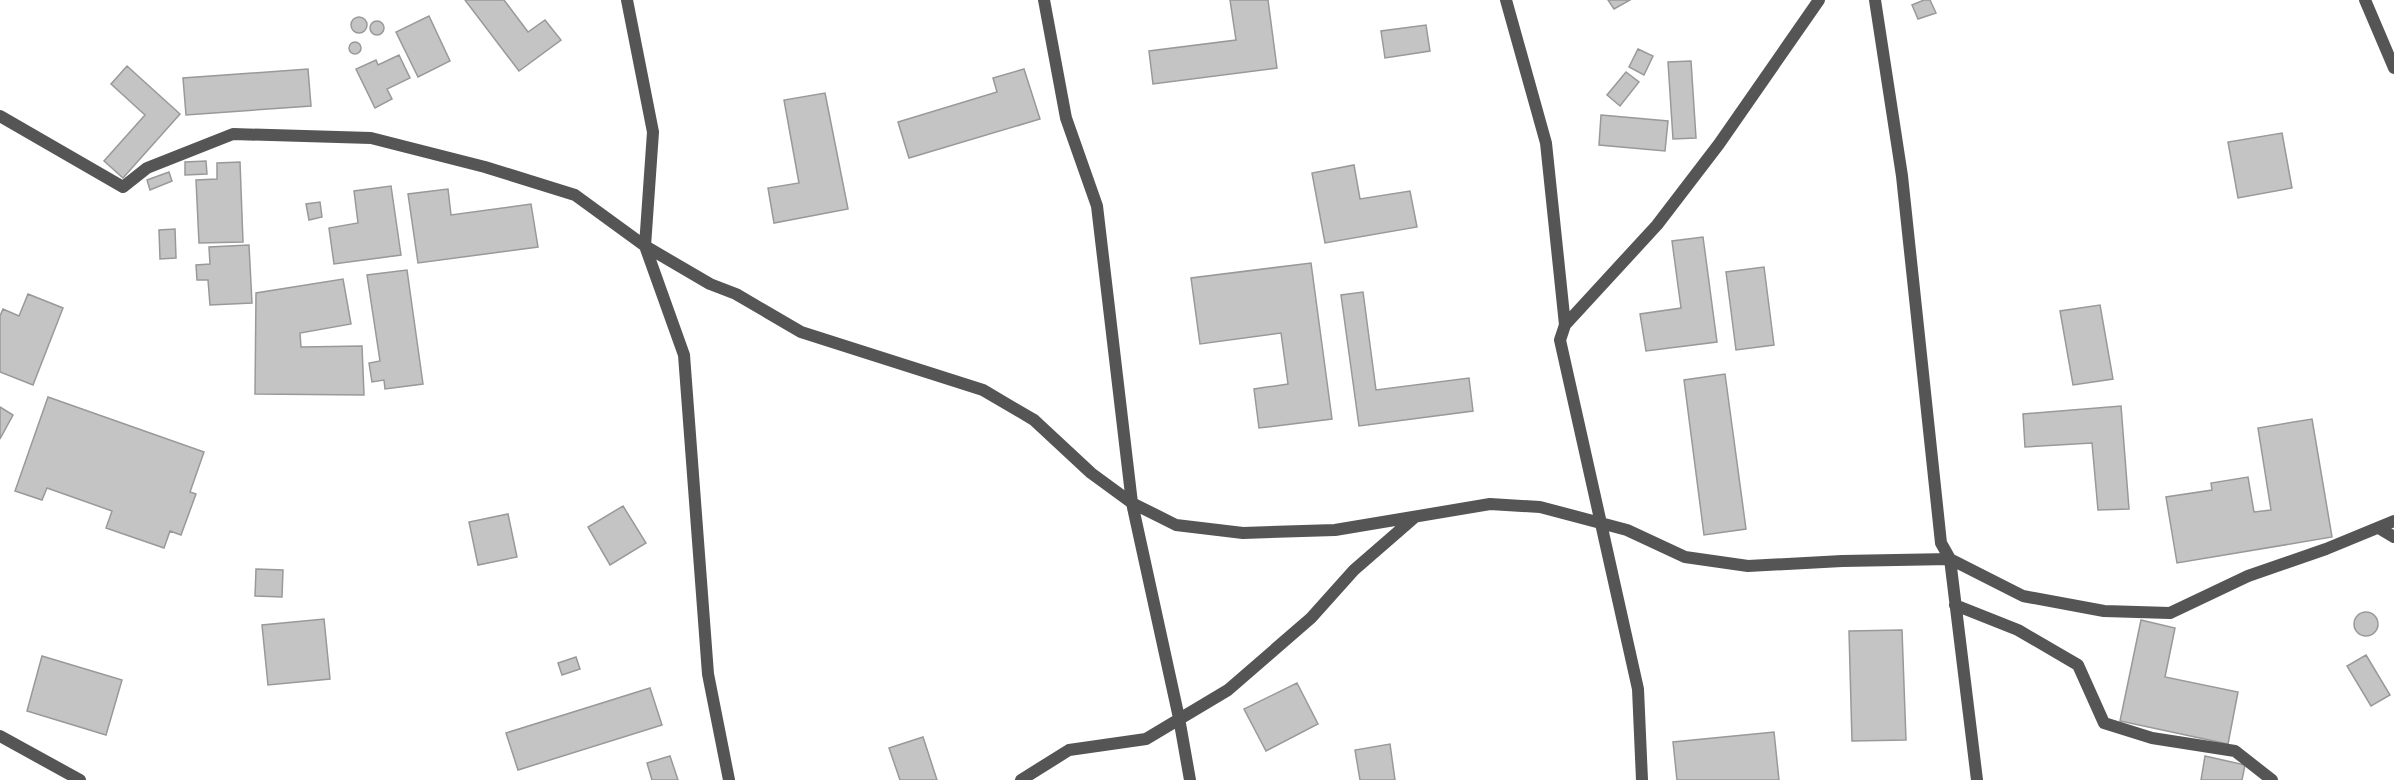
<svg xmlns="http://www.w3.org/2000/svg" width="2394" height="780" font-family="'Varela Round',sans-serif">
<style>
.building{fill:#c4c4c4;stroke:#999;stroke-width:1.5}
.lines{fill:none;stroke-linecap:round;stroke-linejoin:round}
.minor{stroke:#555;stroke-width:12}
</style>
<rect width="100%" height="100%" fill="#fff"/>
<path class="building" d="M 465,0 L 504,0 L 528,32 L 545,20 L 561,40 L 519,71 Z
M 1230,0 L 1268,0 L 1277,68 L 1153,84 L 1149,51 L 1236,40 Z
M 1608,0 L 1630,0 L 1614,9 Z
M 1924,0 L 1930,0 L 1936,13 L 1918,19 L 1912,5 Z
M 429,16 L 450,61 L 418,77 L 396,32 Z
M351 25a8 8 0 1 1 16 0a8 8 0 1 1-16 0Z
M370 28a7 7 0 1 1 14 0a7 7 0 1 1-14 0Z
M 1426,25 L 1430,51 L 1385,58 L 1381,31 Z
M349 48a6 6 0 1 1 12 0a6 6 0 1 1-12 0Z
M 1638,49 L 1653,56 L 1644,75 L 1629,67 Z
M 399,55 L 410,78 L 387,89 L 392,99 L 375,108 L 356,69 L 376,60 L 378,65 Z
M 1691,61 L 1696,138 L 1673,139 L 1668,62 Z
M 127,66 L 180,114 L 123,178 L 104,161 L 145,115 L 111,84 Z
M 308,69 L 311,106 L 186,115 L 183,78 Z
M 1024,69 L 1040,119 L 909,158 L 898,122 L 997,92 L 993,78 Z
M 1626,72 L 1639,82 L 1620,106 L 1607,95 Z
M 825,93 L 848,209 L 774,223 L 768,188 L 799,183 L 784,100 Z
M 1601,115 L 1668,121 L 1665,151 L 1599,145 Z
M 2282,133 L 2292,188 L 2238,198 L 2228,142 Z
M 206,161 L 207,174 L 185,175 L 185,162 Z
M 240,162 L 243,242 L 199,243 L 196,180 L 217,179 L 217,163 Z
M 1354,165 L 1360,199 L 1410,191 L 1417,227 L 1325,243 L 1312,173 Z
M 169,172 L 172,181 L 150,190 L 147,180 Z
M 391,186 L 401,255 L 334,264 L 329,228 L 358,223 L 354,191 Z
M 448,189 L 451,215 L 531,204 L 538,247 L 418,263 L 408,194 Z
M 320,202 L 322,217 L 309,220 L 306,204 Z
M 175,229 L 176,258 L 160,259 L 159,230 Z
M 1703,237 L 1717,342 L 1646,351 L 1640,314 L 1681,308 L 1672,241 Z
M 249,245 L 252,303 L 210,305 L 208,280 L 197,280 L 196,265 L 210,264 L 209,247 Z
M 1311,263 L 1332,419 L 1259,428 L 1254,389 L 1288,384 L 1281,333 L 1200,344 L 1191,278 Z
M 1764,267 L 1774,345 L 1736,350 L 1726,272 Z
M 407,270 L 423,384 L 385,389 L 384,380 L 372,382 L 369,363 L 380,361 L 367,275 Z
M 343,279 L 351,324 L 300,333 L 301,347 L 362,346 L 364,395 L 255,394 L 256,293 Z
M 1363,292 L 1376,390 L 1469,378 L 1473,411 L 1359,426 L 1341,295 Z
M 28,294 L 63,308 L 33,385 L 0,372 L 0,316 L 3,309 L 19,316 Z
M 2100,305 L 2113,379 L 2073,385 L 2060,311 Z
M 1725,374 L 1746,529 L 1704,535 L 1684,380 Z
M 48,397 L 204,452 L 190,492 L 196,494 L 181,535 L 170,531 L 164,548 L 106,528 L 112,511 L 47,488 L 42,500 L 15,491 Z
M 2121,406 L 2129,509 L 2098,510 L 2092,443 L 2025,447 L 2023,414 Z
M 0,407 L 13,415 L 0,439 Z
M 2312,419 L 2332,537 L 2177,563 L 2166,497 L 2212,490 L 2211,483 L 2248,477 L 2254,512 L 2271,510 L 2258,428 Z
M 623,506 L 646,543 L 610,565 L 588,527 Z
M 508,514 L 517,557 L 478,565 L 469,522 Z
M 256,569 L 283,570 L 282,597 L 255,596 Z
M2354 624a12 12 0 1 1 24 0a12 12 0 1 1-24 0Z
M 324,619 L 330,679 L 268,685 L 262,625 Z
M 2141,620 L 2175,628 L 2165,677 L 2238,692 L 2228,744 L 2120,721 Z
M 1902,630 L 1906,740 L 1852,741 L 1849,631 Z
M 2366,655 L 2390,695 L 2371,706 L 2347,666 Z
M 42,656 L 122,680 L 106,735 L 27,711 Z
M 576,657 L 580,669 L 562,675 L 558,663 Z
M 1297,683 L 1318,724 L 1266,751 L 1244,709 Z
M 650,688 L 662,725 L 518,770 L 506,733 Z
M 1774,732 L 1779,780 L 1677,780 L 1673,742 Z
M 923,737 L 937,780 L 900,780 L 889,748 Z
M 1390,744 L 1395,780 L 1360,780 L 1355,750 Z
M 670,756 L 678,780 L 652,780 L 647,763 Z
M 2205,756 L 2245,765 L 2242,780 L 2201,780 Z"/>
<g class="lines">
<path class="minor" d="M 627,0 L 653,132 L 645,246 L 684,355 L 708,674 L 729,780
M 1044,0 L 1066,118 L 1097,206 L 1132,503 L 1179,718 L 1190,780
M 1506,0 L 1546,143 L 1565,325
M 1875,0 L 1902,176 L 1941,543 L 1950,559 L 1977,780
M 2365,0 L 2394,68
M 0,116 L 123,187 L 147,168 L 233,134 L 371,138 L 485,167 L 575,195 L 645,246 L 710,284 L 736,294 L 801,332 L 983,390 L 1034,420 L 1091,473 L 1132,503 L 1176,525 L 1243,533 L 1335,530 L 1490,504 L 1540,507 L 1627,530 L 1685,557 L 1748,566 L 1842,561 L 1950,559 L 2023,596 L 2104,611 L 2170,613 L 2248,576 L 2326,549 L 2394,521
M 2379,528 L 2394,537
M 1955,605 L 2018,630 L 2078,665 L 2104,723 L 2152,738 L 2235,751 L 2272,780
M 0,736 L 80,780
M 1021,780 L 1069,750 L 1146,739 L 1228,690 L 1311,618 L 1354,570 L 1415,517
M 1642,780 L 1638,689 L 1560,340 L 1565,325 L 1657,225 L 1719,144 L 1819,0"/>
</g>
</svg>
